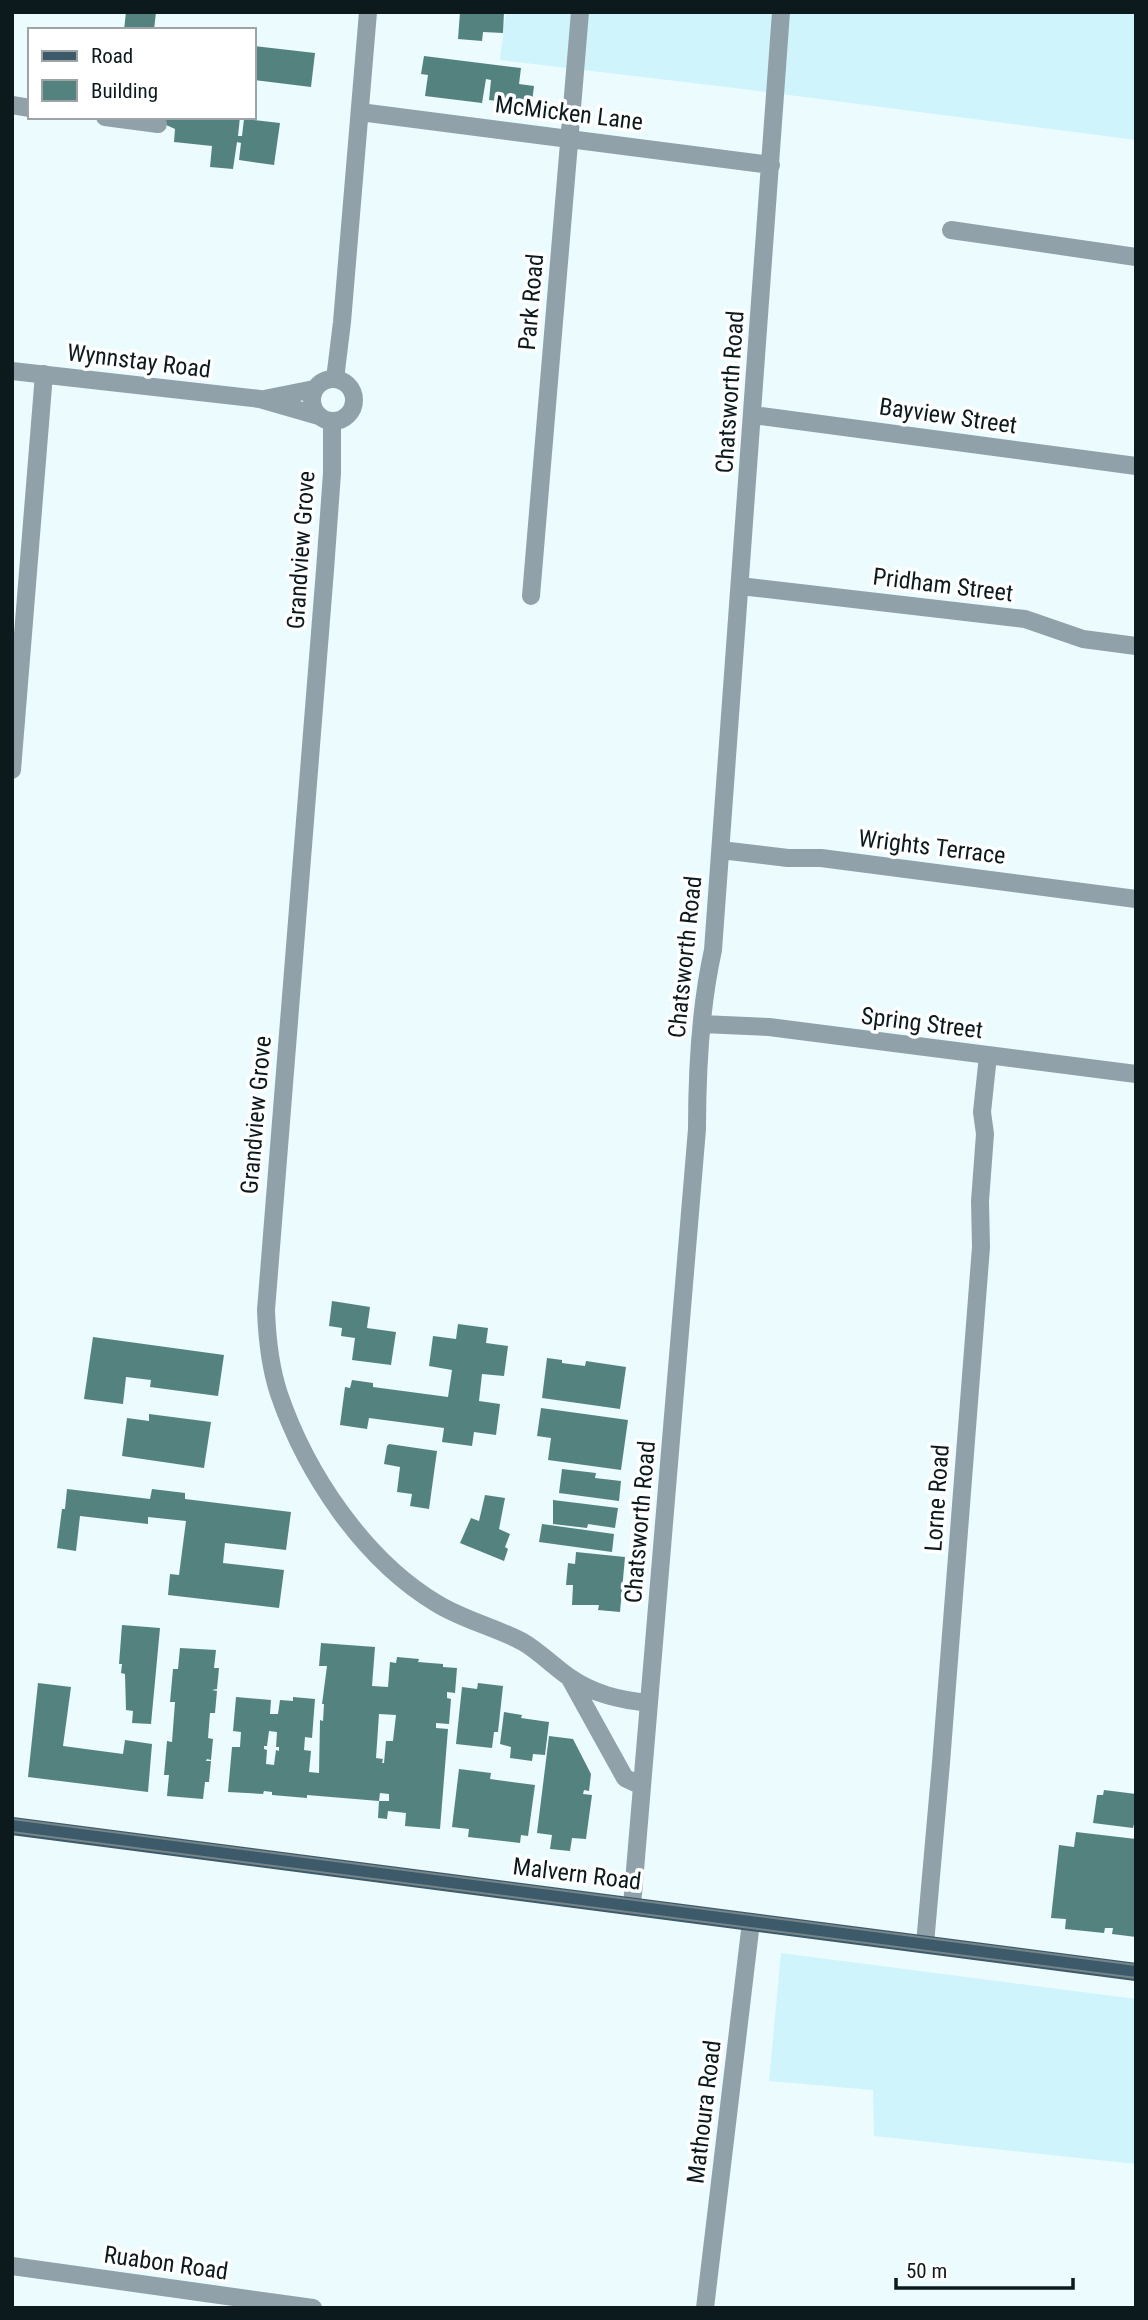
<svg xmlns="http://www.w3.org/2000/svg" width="1148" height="2320" font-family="'Roboto Condensed',sans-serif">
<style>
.built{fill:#cff4fc}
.building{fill:#54837f;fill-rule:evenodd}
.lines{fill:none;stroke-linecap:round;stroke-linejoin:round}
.minor{stroke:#91a1aa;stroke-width:18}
.major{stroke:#3d5a6a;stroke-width:18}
.tram{stroke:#768588;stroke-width:2}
.labels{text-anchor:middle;stroke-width:7;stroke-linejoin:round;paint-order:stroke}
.street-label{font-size:24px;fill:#0c1a1d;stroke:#fff}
</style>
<rect width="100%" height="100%" fill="#ecfbfe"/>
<path class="built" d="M 506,12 L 1136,13 L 1136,140 L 743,89 L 500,60 Z
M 781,1953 L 1136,1999 L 1136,2164 L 874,2136 L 873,2090 L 769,2081 Z"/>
<path class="building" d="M 126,12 L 156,12 L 154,30 L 124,30 Z
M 460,12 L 504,12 L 503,33 L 483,32 L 482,41 L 458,39 Z
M 254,46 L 315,53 L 311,87 L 254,80 Z
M 424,56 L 521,68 L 519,84 L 534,86 L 530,118 L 510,115 L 511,103 L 489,100 L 491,80 L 486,79 L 482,103 L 425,96 L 428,75 L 421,74 Z
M 165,117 L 240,117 L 238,136 L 242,136 L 244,119 L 280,123 L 274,165 L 239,160 L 241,143 L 237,142 L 233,169 L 210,167 L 212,146 L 174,142 L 175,129 L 164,124 Z
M 332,1301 L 370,1307 L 367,1328 L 396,1332 L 391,1365 L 352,1360 L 355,1338 L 341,1336 L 342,1328 L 329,1326 Z
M 458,1324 L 488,1328 L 486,1343 L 508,1346 L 504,1376 L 482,1374 L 479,1401 L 500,1404 L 496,1435 L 474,1432 L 472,1446 L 442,1442 L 444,1428 L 369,1418 L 367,1429 L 340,1425 L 345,1387 L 350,1388 L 352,1380 L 373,1383 L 373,1387 L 448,1397 L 452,1370 L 429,1366 L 433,1336 L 456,1339 Z
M 93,1337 L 224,1355 L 218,1396 L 150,1387 L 151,1380 L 126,1377 L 123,1404 L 84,1399 Z
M 547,1358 L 562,1360 L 562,1363 L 585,1366 L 586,1361 L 626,1367 L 620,1409 L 542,1398 Z
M 541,1408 L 628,1420 L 621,1470 L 548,1460 L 551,1438 L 537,1436 Z
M 149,1414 L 211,1422 L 204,1468 L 122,1456 L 127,1418 L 149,1421 Z
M 389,1444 L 437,1451 L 429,1509 L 410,1506 L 412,1494 L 397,1492 L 400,1467 L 384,1464 L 387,1446 Z
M 562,1469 L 596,1473 L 595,1478 L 621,1481 L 619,1501 L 559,1493 Z
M 67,1489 L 150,1499 L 152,1489 L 185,1493 L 185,1499 L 291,1512 L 286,1550 L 225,1543 L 223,1563 L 284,1570 L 279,1608 L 168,1595 L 170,1574 L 179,1575 L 186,1521 L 148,1517 L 148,1524 L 80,1516 L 76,1551 L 57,1548 L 62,1509 L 65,1509 Z
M 485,1495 L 505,1498 L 499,1529 L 510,1534 L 505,1547 L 508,1549 L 504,1561 L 460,1543 L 471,1518 L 479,1521 Z
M 553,1500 L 618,1508 L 615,1528 L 588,1524 L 587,1528 L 553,1524 Z
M 542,1524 L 614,1534 L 612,1552 L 539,1542 Z
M 576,1552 L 625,1557 L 620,1612 L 598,1610 L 599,1605 L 572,1605 L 573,1585 L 566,1585 L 568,1563 L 575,1564 Z
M 122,1625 L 160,1628 L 151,1724 L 132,1723 L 133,1711 L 126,1710 L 125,1674 L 121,1673 L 122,1664 L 119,1664 Z
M 321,1643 L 375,1647 L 372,1686 L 388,1687 L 390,1662 L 396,1663 L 397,1657 L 419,1659 L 418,1662 L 443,1664 L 443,1667 L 457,1668 L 455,1693 L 447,1692 L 447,1698 L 451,1699 L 449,1724 L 436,1723 L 436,1728 L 448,1729 L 440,1829 L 405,1826 L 406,1813 L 388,1811 L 387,1819 L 378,1818 L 379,1801 L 389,1801 L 389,1794 L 380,1793 L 379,1801 L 307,1795 L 307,1798 L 272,1795 L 272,1792 L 264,1791 L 263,1794 L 228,1792 L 232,1747 L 240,1747 L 241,1732 L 233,1731 L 236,1697 L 271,1700 L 270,1714 L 278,1714 L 280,1700 L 293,1701 L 293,1697 L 315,1699 L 312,1738 L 305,1737 L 304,1750 L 311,1751 L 309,1772 L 319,1773 L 320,1720 L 323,1721 L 324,1704 L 322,1704 L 327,1666 L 319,1666 ZM 379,1714 L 396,1715 L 393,1741 L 386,1741 L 384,1763 L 382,1763 L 383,1759 L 376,1758 ZM 269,1731 L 277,1732 L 276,1747 L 279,1747 L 279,1751 L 276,1750 L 274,1765 L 266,1764 L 267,1750 L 264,1749 L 264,1746 L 267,1746 Z
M 180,1648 L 216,1650 L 214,1668 L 219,1668 L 217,1689 L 212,1690 L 217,1691 L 215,1713 L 210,1713 L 208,1738 L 213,1739 L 211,1760 L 207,1759 L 206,1761 L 211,1761 L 209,1782 L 205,1782 L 203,1799 L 167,1796 L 169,1775 L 164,1775 L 167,1741 L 172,1742 L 175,1702 L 170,1702 L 173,1669 L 178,1669 Z
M 38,1683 L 71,1687 L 63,1746 L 123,1754 L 125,1740 L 152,1744 L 148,1792 L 28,1777 Z
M 478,1683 L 503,1686 L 498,1732 L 494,1732 L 492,1748 L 456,1744 L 462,1687 L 477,1689 Z
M 504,1712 L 522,1715 L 521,1718 L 549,1722 L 545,1755 L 533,1754 L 532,1761 L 510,1758 L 511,1747 L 500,1744 Z
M 549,1736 L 573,1739 L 591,1774 L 589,1791 L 584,1790 L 583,1794 L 592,1795 L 586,1839 L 572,1838 L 570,1851 L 550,1849 L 552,1835 L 537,1833 Z
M 459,1769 L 491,1773 L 490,1779 L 535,1785 L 528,1836 L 521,1835 L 520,1843 L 468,1837 L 469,1829 L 452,1827 Z
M 1104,1790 L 1136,1794 L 1136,1824 L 1134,1824 L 1133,1828 L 1093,1823 L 1097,1795 L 1103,1795 Z
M 1076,1832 L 1136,1839 L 1136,1937 L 1112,1934 L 1113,1928 L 1105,1928 L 1104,1933 L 1065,1929 L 1066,1919 L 1051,1918 L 1059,1845 L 1074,1847 Z"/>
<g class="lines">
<path class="minor" d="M 12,105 L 30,108
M 360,112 L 771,165
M 105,117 L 158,124
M 951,230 L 1136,257
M 12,371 L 260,399 L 319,416
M312 400a21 21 0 1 1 42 0a21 21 0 1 1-42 0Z
M 335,379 L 342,322 L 368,12
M 264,399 L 314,389
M 753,415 L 1136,466
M 332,422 L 332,473 L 325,570 L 266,1310 C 267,1338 270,1367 279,1394 C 306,1473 363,1559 436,1603 C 463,1620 495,1627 523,1642 C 540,1652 553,1666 569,1677 C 593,1694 620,1700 649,1703
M 740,586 L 1025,619 L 1083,639 L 1136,646
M 531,596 L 580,12
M 12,770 L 44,374
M 721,850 L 788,858 L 821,858 L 1136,899
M 702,1024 L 769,1027 L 1136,1074
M 569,1677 L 625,1778 L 642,1786
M 632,1906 L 697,1129 C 697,1069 700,1008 713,950 L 781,12
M 925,1944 L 941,1763 L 981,1247 L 980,1201 L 985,1134 L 982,1112 L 988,1056
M 12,2266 L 313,2308
M 705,2308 L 751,1922"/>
<path class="major" d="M 12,1826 L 1136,1972"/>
<path class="tram" d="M 12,1819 L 1136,1965
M 12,1832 L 1136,1978"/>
</g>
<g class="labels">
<g class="street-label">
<text transform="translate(569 113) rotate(7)" y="8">McMicken Lane</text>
<text transform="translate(531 302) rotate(-85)" y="8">Park Road</text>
<text transform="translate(139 361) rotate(7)" y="8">Wynnstay Road</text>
<text transform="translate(730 392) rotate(-86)" y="8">Chatsworth Road</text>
<text transform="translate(948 416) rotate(8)" y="8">Bayview Street</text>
<text transform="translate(301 550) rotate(-86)" y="8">Grandview Grove</text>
<text transform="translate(943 585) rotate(7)" y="8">Pridham Street</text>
<text transform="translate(932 847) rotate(7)" y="8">Wrights Terrace</text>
<text transform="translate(685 957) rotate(-84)" y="8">Chatsworth Road</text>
<text transform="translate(922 1023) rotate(7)" y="8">Spring Street</text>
<text transform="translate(256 1115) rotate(-85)" y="8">Grandview Grove</text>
<text transform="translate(937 1498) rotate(-86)" y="8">Lorne Road</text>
<text transform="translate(640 1522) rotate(-85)" y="8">Chatsworth Road</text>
<text transform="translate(577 1874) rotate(7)" y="8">Malvern Road</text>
<text transform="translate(704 2112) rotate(-83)" y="8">Mathoura Road</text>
<text transform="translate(166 2263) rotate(8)" y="8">Ruabon Road</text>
</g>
</g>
<rect width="1148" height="2320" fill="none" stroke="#0c1a1d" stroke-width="28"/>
<rect x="28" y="28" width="228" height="91" fill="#ffffff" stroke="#9ea3a5" stroke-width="2"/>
<rect x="42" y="51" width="35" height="10" fill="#3d5a6a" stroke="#9ea3a5" stroke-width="2"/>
<text x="91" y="63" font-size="21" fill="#0c1a1d">Road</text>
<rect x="42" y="80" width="35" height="21" fill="#54837f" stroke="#9ea3a5" stroke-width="2"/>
<text x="91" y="98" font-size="21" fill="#0c1a1d">Building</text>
<path d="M896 2278v10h177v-10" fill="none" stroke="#0c1a1d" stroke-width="3.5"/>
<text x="906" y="2278" font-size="21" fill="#0c1a1d" stroke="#ffffff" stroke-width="5" paint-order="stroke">50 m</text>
</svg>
